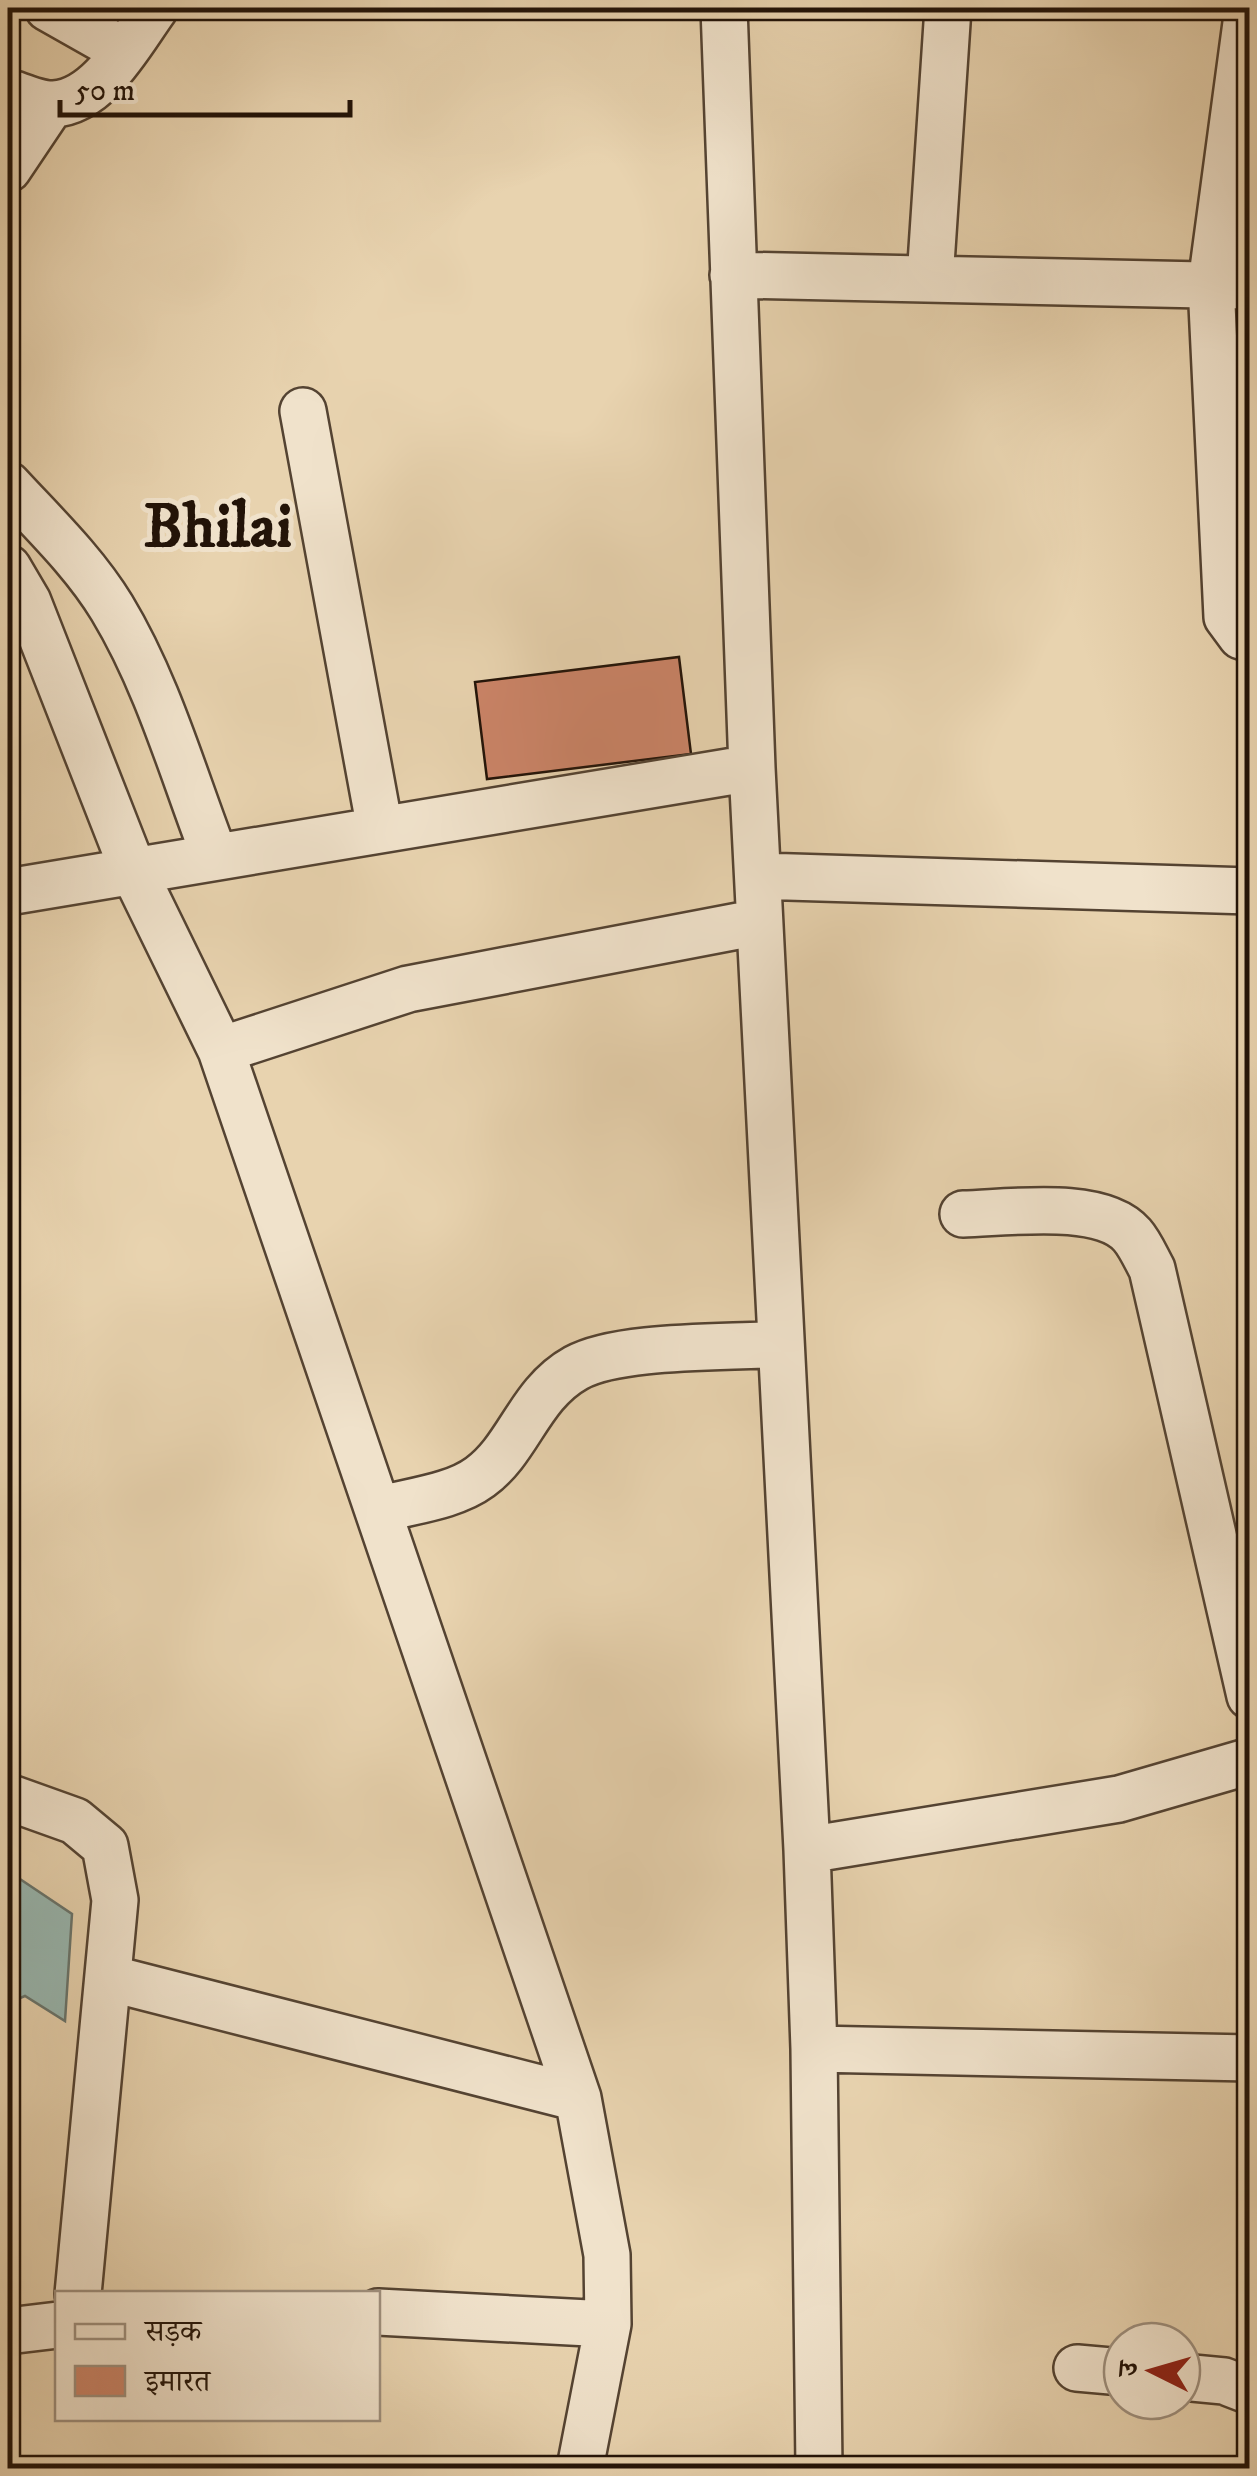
<svg xmlns="http://www.w3.org/2000/svg" width="1257" height="2476" font-family="'IM FELL DW Pica','Noto Serif Devanagari',serif">
<style>
.water{fill:#98b7b0;stroke:#69756d;stroke-width:2.5}
.building{fill:#cb8468;stroke:#221308;stroke-width:2.5}
.lines{fill:none;stroke-linecap:round;stroke-linejoin:round}
.minor-casing{stroke:#544332;stroke-width:50}
.minor{stroke:#f0e2cb;stroke-width:45}
.labels{text-anchor:middle;stroke-width:10;stroke-linejoin:round;paint-order:stroke}
.town-label{font-size:62px;font-weight:bold;fill:#221308;stroke:#f0e2cb}
</style>
<rect width="100%" height="100%" fill="#e8d3af"/>
<filter id="stains"><feTurbulence type="fractalNoise" baseFrequency=".002" numOctaves="4"/><feColorMatrix values="0 0 0 0 .2 0 0 0 0 .09 0 0 0 0 .02 0 0 0 .5 -.17"/></filter>
<radialGradient id="worn" r=".72"><stop offset=".6" stop-color="#630" stop-opacity="0"/><stop offset="1" stop-color="#630" stop-opacity=".3"/></radialGradient>
<path class="water" d="M 8,1871 L 72,1914 L 65,2021 L 25,1996 L 8,2003 Z"/>
<path class="building" d="M 679,657 L 691,754 L 487,779 L 475,682 Z"/>
<g class="lines">
<defs>
<path id="minor" d="M 48,8 L 124,51
M 724,8 L 752,768 L 807,1850 L 814,2049 L 819,2468
M 1248,8 L 1211,284 L 1227,617 L 1241,636 L 1250,638
M 8,92 C 21,96 40,105 54,104 C 100,101 131,41 155,8
M 8,169 L 51,105
M 733,275 L 1250,286
M 930,279 L 948,8
M 303,411 L 380,829
M 8,485 C 44,524 84,562 112,608 C 158,684 183,774 215,857
M 8,568 L 28,602 L 133,870 L 221,1050 L 578,2098 L 607,2255 L 608,2324 L 580,2468
M 758,876 L 1250,891
M 8,892 L 752,768
M 221,1050 L 408,989 L 759,922
M 963,1214 C 1007,1213 1101,1199 1132,1235 C 1140,1244 1146,1258 1152,1269 L 1250,1696
M 378,1510 C 410,1501 453,1497 480,1477 C 519,1449 529,1394 576,1368 C 619,1344 728,1348 781,1344
M 8,1797 L 75,1821 L 105,1846 L 115,1900 L 78,2294
M 807,1850 L 1119,1799 L 1250,1761
M 109,1978 L 578,2098
M 814,2049 L 1250,2058
M 378,2312 L 608,2324
M 8,2331 L 58,2325
M 1077,2368 L 1122,2372
M 1182,2377 L 1224,2381 L 1250,2391"/>
</defs>
<use href="#minor" class="minor-casing"/>
<use href="#minor" class="minor"/>
</g>
<g class="labels">
<g class="town-label">
<text x="218" y="546">Bhilai</text>
</g>
</g>
<rect width="1257" height="2476" fill="none" stroke="#e8d3af" stroke-width="40"/>
<rect x="10" y="10" width="1237" height="2456" fill="none" stroke="#221308" stroke-width="5"/>
<rect x="20" y="20" width="1217" height="2436" fill="none" stroke="#221308" stroke-width="2.5"/>
<rect x="55" y="2291" width="325" height="130" fill="#f0e2cb" stroke="#9e8f7d" stroke-width="2.5"/>
<rect x="75" y="2324" width="50" height="15" fill="#f0e2cb" stroke="#9e8f7d" stroke-width="2.5"/>
<text x="145" y="2341" font-size="30" fill="#221308">सड़क</text>
<rect x="75" y="2366" width="50" height="30" fill="#cb8468" stroke="#9e8f7d" stroke-width="2.5"/>
<text x="145" y="2391" font-size="30" fill="#221308">इमारत</text>
<g transform="translate(1152 2371) rotate(275)"><circle r="48" fill="#f0e2cb" stroke="#9e8f7d" stroke-width="2.5"/>
<path d="M0-8L18 38L0 25L-18 38Z" fill="#8f2418"/>
<text y="-15" font-size="28" font-weight="bold" text-anchor="middle" fill="#221308">उ</text>
</g>
<path d="M60 100v15h290v-15" fill="none" stroke="#221308" stroke-width="5"/>
<text x="75" y="100" font-size="30" fill="#221308" stroke="#f0e2cb" stroke-width="8" paint-order="stroke">50 m</text>
<rect width="100%" height="100%" filter="url(#stains)"/>
<rect width="100%" height="100%" fill="url(#worn)"/>
</svg>
